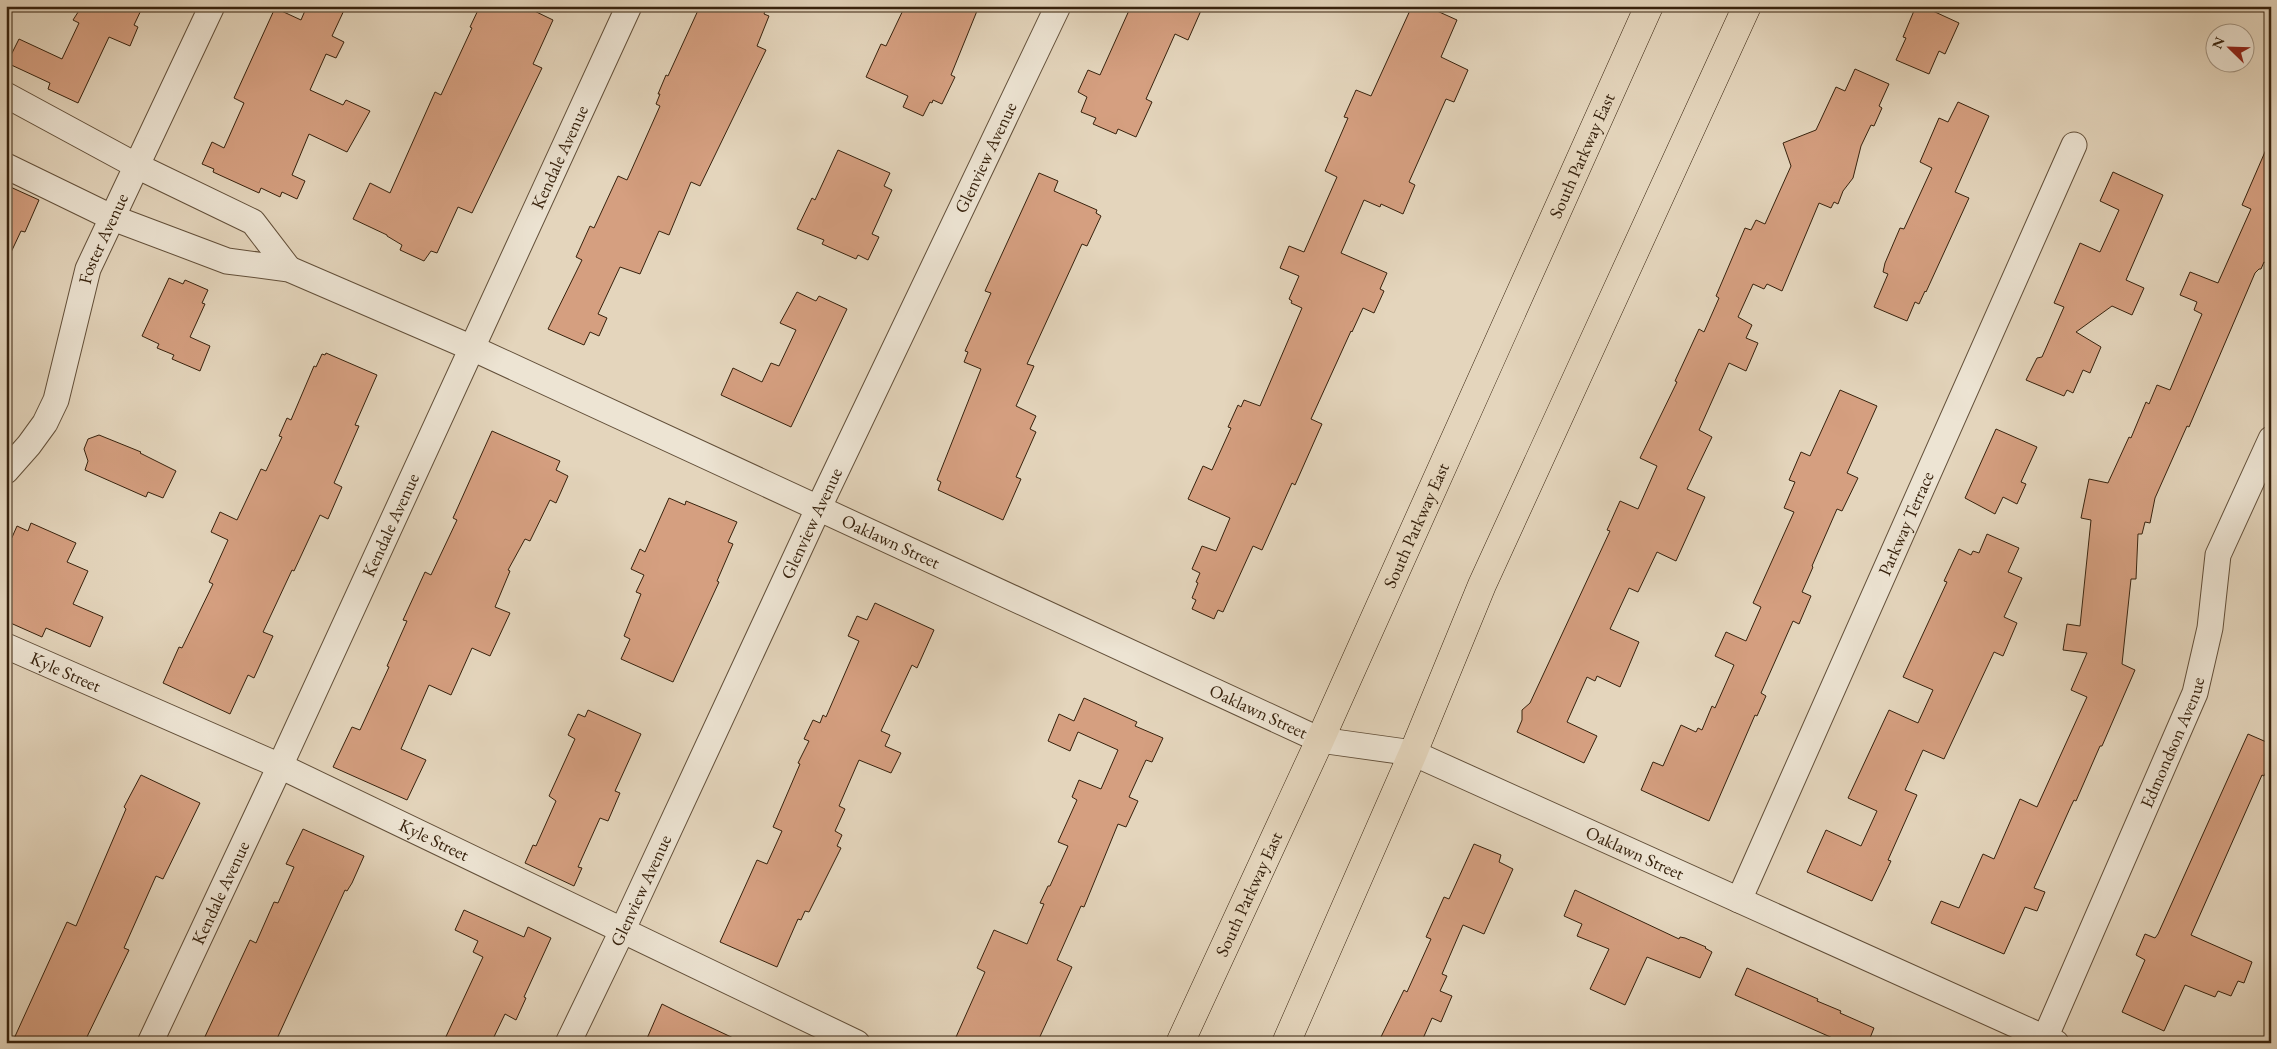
<svg xmlns="http://www.w3.org/2000/svg" width="2277" height="1049" font-family="'EB Garamond',serif">
<style>
.building{fill:#d59f80;stroke:#37220d}
.lines{fill:none;stroke-linecap:round;stroke-linejoin:round}
.minor-casing{stroke:#624f39;stroke-width:27}
.primary-casing{stroke:#37220d;stroke-width:29}
.minor{stroke:#ede4d3;stroke-width:25}
.primary{stroke:#e4d5bc;stroke-width:28}
.labels{text-anchor:middle;stroke-width:5;stroke-linejoin:round;paint-order:stroke}
.street-label{font-size:18px;fill:#37220d;stroke:#ede4d3}
</style>
<rect width="100%" height="100%" fill="#e4d5bc"/>
<filter id="stains"><feTurbulence type="fractalNoise" baseFrequency=".004" numOctaves="4"/><feColorMatrix values="0 0 0 0 .2 0 0 0 0 .09 0 0 0 0 .02 0 0 0 .5 -.17"/></filter>
<radialGradient id="worn" r=".72"><stop offset=".6" stop-color="#630" stop-opacity="0"/><stop offset="1" stop-color="#630" stop-opacity=".3"/></radialGradient>
<path class="building" d="M 82,6 L 143,6 L 134,25 L 138,27 L 130,46 L 109,37 L 78,103 L 48,89 L 50,83 L 7,63 L 19,39 L 62,59 L 79,23 L 73,20 Z
M 307,6 L 346,6 L 332,36 L 344,42 L 336,58 L 326,54 L 310,90 L 343,105 L 346,100 L 370,111 L 347,152 L 309,134 L 292,175 L 305,181 L 297,199 L 282,192 L 280,197 L 261,188 L 259,193 L 213,172 L 214,169 L 202,164 L 212,142 L 224,148 L 244,103 L 234,98 L 275,8 L 301,20 Z
M 480,6 L 524,6 L 553,20 L 533,64 L 542,68 L 472,213 L 458,207 L 437,253 L 431,251 L 424,261 L 400,250 L 402,245 L 387,236 L 387,235 L 353,219 L 370,183 L 390,193 L 435,92 L 441,95 L 472,28 L 470,27 Z
M 700,6 L 767,6 L 764,14 L 769,16 L 757,46 L 766,50 L 700,186 L 691,182 L 669,235 L 659,231 L 640,274 L 620,267 L 598,314 L 607,318 L 599,336 L 590,332 L 584,345 L 548,329 L 582,260 L 576,257 L 590,226 L 594,228 L 618,176 L 627,180 L 660,106 L 656,104 L 660,94 L 658,94 L 666,75 L 668,76 Z
M 905,6 L 979,6 L 951,75 L 955,77 L 942,104 L 933,100 L 932,103 L 930,102 L 923,116 L 903,107 L 908,96 L 866,77 L 881,44 L 886,46 Z
M 1131,6 L 1203,6 L 1188,40 L 1175,34 L 1146,99 L 1152,102 L 1136,137 L 1118,129 L 1116,134 L 1093,124 L 1096,118 L 1081,112 L 1087,97 L 1078,92 L 1088,70 L 1100,75 Z
M 1412,6 L 1426,6 L 1457,20 L 1441,57 L 1468,70 L 1454,102 L 1446,99 L 1409,182 L 1415,185 L 1403,214 L 1381,204 L 1380,207 L 1364,200 L 1341,253 L 1387,273 L 1380,289 L 1384,291 L 1374,313 L 1363,308 L 1352,332 L 1351,331 L 1311,419 L 1322,424 L 1295,485 L 1292,483 L 1262,550 L 1253,546 L 1223,612 L 1218,610 L 1214,619 L 1192,609 L 1196,600 L 1192,598 L 1198,583 L 1196,582 L 1200,573 L 1192,569 L 1202,546 L 1216,551 L 1230,518 L 1188,499 L 1203,466 L 1212,470 L 1231,428 L 1228,427 L 1238,405 L 1241,407 L 1244,400 L 1260,406 L 1302,308 L 1291,303 L 1292,301 L 1289,299 L 1299,276 L 1280,268 L 1289,246 L 1304,252 L 1337,177 L 1325,171 L 1348,118 L 1344,117 L 1356,90 L 1371,96 Z
M 1916,6 L 1922,6 L 1959,23 L 1945,54 L 1939,51 L 1929,74 L 1896,60 L 1906,38 L 1903,37 Z
M 1855,69 L 1889,84 L 1879,106 L 1882,108 L 1874,126 L 1871,125 L 1861,146 L 1853,178 L 1843,191 L 1838,204 L 1834,202 L 1831,208 L 1819,203 L 1782,291 L 1767,284 L 1764,289 L 1753,284 L 1738,317 L 1752,325 L 1746,338 L 1758,343 L 1746,371 L 1729,363 L 1699,430 L 1712,437 L 1687,489 L 1705,497 L 1676,561 L 1657,552 L 1638,592 L 1629,588 L 1610,629 L 1639,642 L 1620,687 L 1597,676 L 1595,681 L 1587,677 L 1567,722 L 1597,736 L 1584,763 L 1517,732 L 1522,720 L 1522,710 L 1530,703 L 1610,531 L 1607,530 L 1620,501 L 1638,509 L 1657,466 L 1640,458 L 1677,382 L 1675,381 L 1699,329 L 1704,332 L 1719,298 L 1716,296 L 1745,228 L 1751,230 L 1756,220 L 1765,224 L 1791,166 L 1783,143 L 1816,130 L 1836,87 L 1845,91 Z
M 1958,102 L 1989,116 L 1955,192 L 1969,198 L 1926,292 L 1925,291 L 1919,304 L 1915,302 L 1907,321 L 1874,307 L 1888,274 L 1883,272 L 1885,263 L 1900,228 L 1904,229 L 1932,168 L 1920,162 L 1939,118 L 1948,122 Z
M 2271,138 L 2271,266 L 2264,262 L 2261,269 L 2259,269 L 2255,273 L 2189,427 L 2187,426 L 2155,498 L 2150,523 L 2145,522 L 2142,534 L 2138,534 L 2136,579 L 2131,579 L 2122,664 L 2135,670 L 2102,746 L 2100,746 L 2076,801 L 2074,800 L 2071,806 L 2034,888 L 2045,892 L 2037,911 L 2025,907 L 2004,954 L 1931,923 L 1941,901 L 1959,908 L 1983,854 L 1994,859 L 2020,799 L 2037,807 L 2087,697 L 2071,690 L 2087,653 L 2063,650 L 2067,624 L 2080,626 L 2091,520 L 2081,518 L 2089,479 L 2108,483 L 2129,437 L 2131,438 L 2146,402 L 2149,404 L 2157,385 L 2170,390 L 2202,314 L 2194,310 L 2197,302 L 2180,295 L 2190,272 L 2218,283 L 2251,209 L 2242,205 Z
M 838,150 L 890,173 L 884,186 L 892,190 L 872,234 L 879,237 L 868,260 L 858,255 L 856,259 L 822,244 L 824,240 L 797,229 L 812,198 L 815,200 Z
M 2113,172 L 2163,195 L 2126,280 L 2144,288 L 2132,315 L 2112,306 L 2076,332 L 2101,347 L 2090,373 L 2083,370 L 2073,393 L 2067,390 L 2064,396 L 2026,380 L 2037,358 L 2042,357 L 2064,307 L 2054,303 L 2080,243 L 2100,252 L 2119,210 L 2100,201 Z
M 1039,173 L 1058,181 L 1054,191 L 1097,210 L 1096,213 L 1101,216 L 1087,246 L 1082,244 L 1027,364 L 1034,366 L 1016,406 L 1036,416 L 1030,429 L 1036,432 L 1016,477 L 1021,479 L 1003,520 L 938,490 L 941,482 L 937,480 L 981,369 L 964,362 L 968,352 L 965,351 L 991,293 L 985,291 Z
M 6,185 L 39,200 L 25,232 L 21,231 L 6,263 Z
M 169,278 L 183,284 L 185,280 L 208,290 L 202,303 L 205,304 L 190,337 L 210,346 L 200,371 L 172,359 L 174,355 L 157,348 L 159,344 L 142,336 Z
M 797,292 L 816,301 L 819,296 L 847,309 L 791,427 L 721,395 L 733,368 L 762,382 L 771,363 L 779,366 L 796,330 L 780,323 Z
M 326,353 L 377,375 L 355,425 L 359,426 L 334,483 L 342,487 L 328,519 L 320,515 L 294,571 L 292,570 L 263,632 L 273,636 L 254,678 L 248,675 L 230,714 L 163,683 L 179,647 L 182,648 L 213,584 L 209,582 L 228,540 L 211,532 L 220,512 L 237,520 L 261,469 L 266,471 L 282,437 L 279,436 L 287,418 L 291,420 L 314,366 L 316,367 L 322,354 L 325,355 Z
M 1840,390 L 1877,406 L 1847,473 L 1858,478 L 1842,511 L 1837,509 L 1812,566 L 1813,567 L 1802,592 L 1811,596 L 1799,624 L 1793,621 L 1761,693 L 1766,696 L 1757,716 L 1755,715 L 1709,821 L 1641,790 L 1653,762 L 1663,766 L 1681,725 L 1696,732 L 1698,728 L 1702,730 L 1712,706 L 1715,708 L 1734,665 L 1715,656 L 1726,632 L 1746,641 L 1761,607 L 1753,603 L 1794,512 L 1784,508 L 1795,482 L 1789,480 L 1801,452 L 1810,456 Z
M 1996,429 L 2037,447 L 2021,482 L 2026,484 L 2017,504 L 2003,497 L 1995,514 L 1965,498 Z
M 492,431 L 560,461 L 556,470 L 568,476 L 556,503 L 550,500 L 530,541 L 525,539 L 508,570 L 510,571 L 495,607 L 510,613 L 490,656 L 472,648 L 451,695 L 429,685 L 401,749 L 426,760 L 407,800 L 333,767 L 352,727 L 360,730 L 389,667 L 387,666 L 407,621 L 403,620 L 425,572 L 431,575 L 457,520 L 453,518 Z
M 99,435 L 141,452 L 140,453 L 176,471 L 163,498 L 148,492 L 146,497 L 85,470 L 88,461 L 84,449 L 88,439 Z
M 669,498 L 685,505 L 686,501 L 737,522 L 728,542 L 733,544 L 717,581 L 719,582 L 673,682 L 621,659 L 630,639 L 624,636 L 641,594 L 636,592 L 644,575 L 631,569 L 640,549 L 645,552 Z
M 31,523 L 76,543 L 67,562 L 88,571 L 73,604 L 103,617 L 90,647 L 46,628 L 42,637 L 6,621 L 6,551 L 17,526 L 28,531 Z
M 1987,534 L 2019,548 L 2008,572 L 2022,578 L 2004,617 L 2017,623 L 2003,656 L 1994,652 L 1944,759 L 1923,750 L 1905,790 L 1917,795 L 1888,860 L 1891,861 L 1872,901 L 1807,872 L 1826,830 L 1861,846 L 1877,811 L 1848,798 L 1889,710 L 1918,723 L 1933,690 L 1903,677 L 1947,582 L 1944,581 L 1959,549 L 1971,555 L 1973,551 L 1979,553 Z
M 875,603 L 934,630 L 917,668 L 912,665 L 881,731 L 890,735 L 885,746 L 901,753 L 891,773 L 859,760 L 839,806 L 845,809 L 835,831 L 842,835 L 837,846 L 841,848 L 809,912 L 805,911 L 801,920 L 798,919 L 777,967 L 720,942 L 757,860 L 767,864 L 782,831 L 773,827 L 800,764 L 798,763 L 809,741 L 804,739 L 813,720 L 820,723 L 823,715 L 826,717 L 859,641 L 848,636 L 857,616 L 867,620 Z
M 1084,698 L 1137,722 L 1135,726 L 1163,738 L 1152,762 L 1146,760 L 1129,797 L 1138,801 L 1126,827 L 1118,824 L 1084,907 L 1081,906 L 1057,960 L 1072,967 L 1037,1043 L 969,1043 L 956,1037 L 985,972 L 977,968 L 994,930 L 1027,944 L 1044,904 L 1040,903 L 1048,886 L 1050,886 L 1068,846 L 1058,842 L 1077,800 L 1072,797 L 1079,780 L 1101,789 L 1118,750 L 1078,732 L 1070,751 L 1048,741 L 1059,714 L 1074,721 Z
M 588,710 L 641,734 L 615,791 L 620,793 L 608,821 L 600,818 L 578,867 L 582,868 L 574,886 L 525,863 L 533,845 L 536,846 L 556,801 L 549,796 L 575,739 L 568,735 L 578,714 L 585,717 Z
M 2248,734 L 2271,744 L 2271,761 L 2264,776 L 2262,775 L 2191,935 L 2252,962 L 2244,983 L 2238,981 L 2231,996 L 2218,991 L 2215,997 L 2185,985 L 2164,1031 L 2122,1012 L 2145,960 L 2136,955 L 2145,934 L 2155,938 L 2158,934 Z
M 141,775 L 200,803 L 163,879 L 156,876 L 124,948 L 129,950 L 84,1043 L 12,1043 L 67,922 L 76,926 L 126,809 L 124,807 Z
M 303,829 L 364,856 L 352,883 L 347,891 L 345,890 L 275,1043 L 202,1043 L 250,940 L 256,943 L 274,902 L 278,903 L 294,867 L 286,864 Z
M 1474,844 L 1501,855 L 1499,862 L 1513,869 L 1484,934 L 1463,925 L 1442,974 L 1447,976 L 1440,991 L 1452,996 L 1441,1022 L 1432,1018 L 1421,1043 L 1378,1043 L 1404,990 L 1407,992 L 1431,939 L 1426,937 L 1444,897 L 1449,899 Z
M 1575,890 L 1679,939 L 1680,937 L 1685,938 L 1706,947 L 1705,948 L 1712,952 L 1700,978 L 1647,957 L 1625,1005 L 1590,989 L 1609,949 L 1577,936 L 1582,924 L 1564,916 Z
M 464,910 L 524,937 L 528,927 L 551,938 L 524,997 L 526,998 L 516,1020 L 505,1014 L 491,1043 L 443,1043 L 483,957 L 473,952 L 478,941 L 455,930 Z
M 1747,968 L 1818,999 L 1817,1001 L 1841,1011 L 1840,1013 L 1874,1028 L 1868,1043 L 1844,1043 L 1735,995 Z
M 662,1004 L 680,1013 L 744,1043 L 645,1043 Z"/>
<g class="lines">
<defs>
<g id="minor">
<path d="M 6,95 L 137,166 L 253,222 L 289,269"/>
<path id="s1" d="M 6,166 L 113,218 L 227,261 L 289,269 L 472,348 L 1320,740 L 1413,753 L 2056,1043"/>
<path id="s2" d="M 6,471 L 29,445 L 45,423 L 56,400 L 88,269 L 212,6"/>
<path id="s3" d="M 6,646 L 280,766 L 857,1043"/>
<path id="s4" d="M 1739,900 L 2074,145"/>
<path id="s5" d="M 2045,1038 L 2195,693 L 2210,628 L 2218,555 L 2271,439"/>
<path id="s6" d="M 150,1043 L 280,766 L 629,6"/>
<path id="s7" d="M 568,1043 L 623,929 L 818,509 L 1058,6"/>
</g>
<g id="primary">
<path id="s8" d="M 1180,1043 L 1320,740 L 1649,6"/>
<path d="M 1286,1043 L 1413,753 L 1482,585 L 1747,6"/>
</g>
</defs>
<use href="#minor" class="minor-casing"/>
<use href="#primary" class="primary-casing"/>
<use href="#minor" class="minor"/>
<use href="#primary" class="primary"/>
</g>
<g class="labels">
<g class="street-label">
<text dy="6" stroke="none"><textPath href="#s8" startOffset="974">South Parkway East</textPath></text>
<text dy="6" stroke="none"><textPath href="#s6" startOffset="976">Kendale Avenue</textPath></text>
<text dy="6" stroke="none"><textPath href="#s7" startOffset="979">Glenview Avenue</textPath></text>
<text dy="6" stroke="none"><textPath href="#s2" startOffset="256">Foster Avenue</textPath></text>
<text dy="6" stroke="none"><textPath href="#s4" startOffset="412">Parkway Terrace</textPath></text>
<text dy="6" stroke="none"><textPath href="#s7" startOffset="574">Glenview Avenue</textPath></text>
<text dy="6" stroke="none"><textPath href="#s6" startOffset="571">Kendale Avenue</textPath></text>
<text dy="6" stroke="none"><textPath href="#s8" startOffset="569">South Parkway East</textPath></text>
<text dy="6" stroke="none"><textPath href="#s1" startOffset="964">Oaklawn Street</textPath></text>
<text dy="6" stroke="none"><textPath href="#s3" startOffset="65">Kyle Street</textPath></text>
<text dy="6" stroke="none"><textPath href="#s1" startOffset="1369">Oaklawn Street</textPath></text>
<text dy="6" stroke="none"><textPath href="#s5" startOffset="322">Edmondson Avenue</textPath></text>
<text dy="6" stroke="none"><textPath href="#s3" startOffset="470">Kyle Street</textPath></text>
<text dy="6" stroke="none"><textPath href="#s1" startOffset="1774">Oaklawn Street</textPath></text>
<text dy="6" stroke="none"><textPath href="#s7" startOffset="169">Glenview Avenue</textPath></text>
<text dy="6" stroke="none"><textPath href="#s6" startOffset="166">Kendale Avenue</textPath></text>
<text dy="6" stroke="none"><textPath href="#s8" startOffset="164">South Parkway East</textPath></text>
</g>
</g>
<rect width="2277" height="1049" fill="none" stroke="#e4d5bc" stroke-width="25"/>
<rect x="8" y="8" width="2262" height="1034" fill="none" stroke="#37220d" stroke-width="2.5"/>
<rect x="12" y="12" width="2252" height="1024" fill="none" stroke="#37220d"/>
<g transform="translate(2230 48) rotate(293)"><circle r="24" fill="#ede4d3" stroke="#a49684"/>
<path d="M0-4L9 19L0 12L-9 19Z" fill="#8f2418"/>
<text y="-8" font-size="14" font-weight="bold" text-anchor="middle" fill="#37220d">N</text>
</g>
<rect width="100%" height="100%" filter="url(#stains)"/>
<rect width="100%" height="100%" fill="url(#worn)"/>
</svg>
